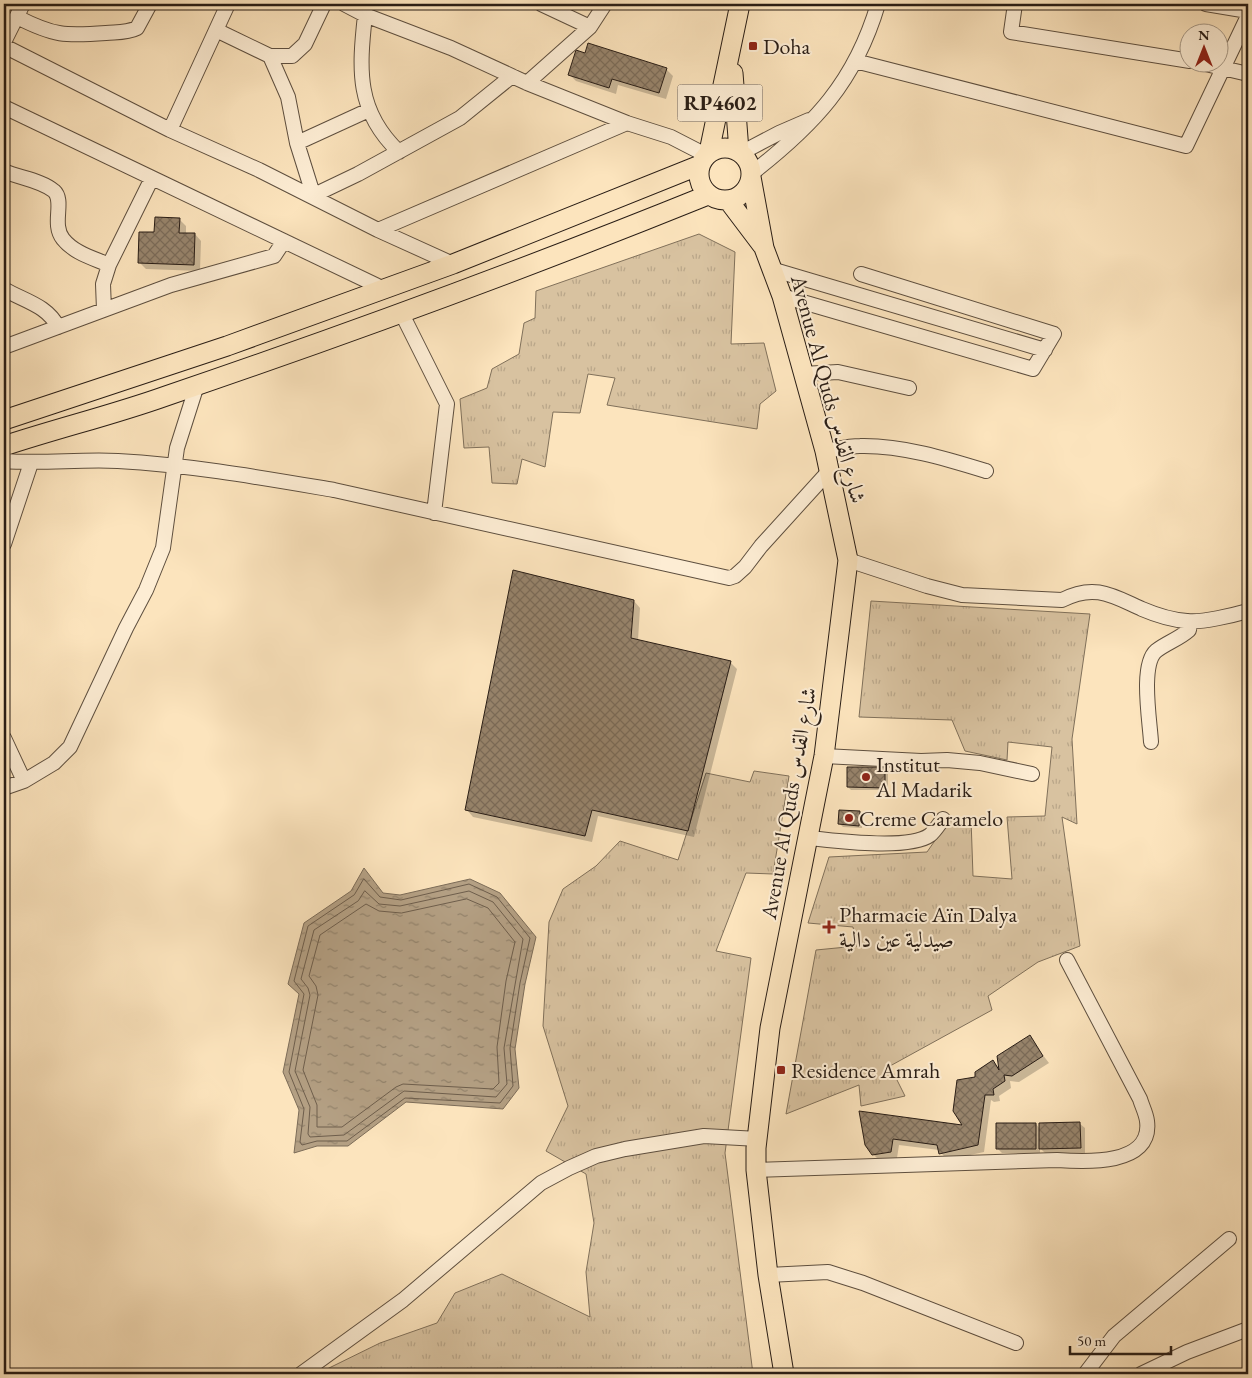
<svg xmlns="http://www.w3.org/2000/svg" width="1252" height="1378" font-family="'EB Garamond',Amiri,serif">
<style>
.grass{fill:url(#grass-tufts);stroke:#80705a}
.water{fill:url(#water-ripples);stroke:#7c6c58}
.shadow{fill:#0003}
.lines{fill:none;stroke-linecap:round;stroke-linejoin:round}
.shore{stroke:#6e5e4c;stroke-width:1}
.building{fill:url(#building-cross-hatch);stroke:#291d15}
.minor-casing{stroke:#5e4f3f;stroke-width:16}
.major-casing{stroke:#291d15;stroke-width:21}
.minor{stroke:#fdedd4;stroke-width:14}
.major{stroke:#fce4bd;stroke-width:19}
.poi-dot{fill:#8f2418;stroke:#fdedd4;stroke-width:2}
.labels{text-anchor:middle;stroke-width:4;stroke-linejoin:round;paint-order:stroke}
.shield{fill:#fdedd4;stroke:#695b4e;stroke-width:1}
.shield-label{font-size:21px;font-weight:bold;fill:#291d15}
.poi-label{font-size:22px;fill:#291d15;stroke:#fdedd4;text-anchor:start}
.street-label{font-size:22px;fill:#291d15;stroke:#fdedd4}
</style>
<defs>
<pattern id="grass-tufts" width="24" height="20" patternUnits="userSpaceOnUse" patternTransform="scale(1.25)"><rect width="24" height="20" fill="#d8c2a0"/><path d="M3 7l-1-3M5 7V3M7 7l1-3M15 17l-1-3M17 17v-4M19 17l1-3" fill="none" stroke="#b9a689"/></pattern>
<pattern id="water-ripples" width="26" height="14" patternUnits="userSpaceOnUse" patternTransform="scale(1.25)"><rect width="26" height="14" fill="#b4a084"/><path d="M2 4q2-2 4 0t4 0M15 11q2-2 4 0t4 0" fill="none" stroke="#92826b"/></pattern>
<pattern id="building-cross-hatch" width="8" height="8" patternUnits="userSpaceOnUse" patternTransform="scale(1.25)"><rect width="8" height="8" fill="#97846c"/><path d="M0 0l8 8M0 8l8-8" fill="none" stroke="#7b6b58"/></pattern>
</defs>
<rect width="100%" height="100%" fill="#fce4bd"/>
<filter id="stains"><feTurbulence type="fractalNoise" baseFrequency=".004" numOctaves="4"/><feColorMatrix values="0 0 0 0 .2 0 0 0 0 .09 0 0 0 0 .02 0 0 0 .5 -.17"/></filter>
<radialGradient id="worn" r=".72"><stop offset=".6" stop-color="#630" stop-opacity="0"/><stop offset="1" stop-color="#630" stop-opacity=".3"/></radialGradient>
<path class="grass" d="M 699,234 L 735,252 L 731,344 L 764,343 L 776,391 L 760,404 L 757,429 L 607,405 L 615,378 L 588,374 L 580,413 L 553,412 L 545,467 L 522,459 L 517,484 L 492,483 L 489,447 L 464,448 L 460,399 L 487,388 L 492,369 L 519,354 L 524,323 L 535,318 L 536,291 Z
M 871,601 L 1090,614 L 1072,739 L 1077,824 L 1062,817 L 1080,946 L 1038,962 L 988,996 L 992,1010 L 890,1066 L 905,1096 L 861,1106 L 859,1085 L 786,1114 L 816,950 L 857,946 L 853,927 L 808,923 L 829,857 L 927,852 L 950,819 L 971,819 L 973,876 L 1012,879 L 1007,817 L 1045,816 L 1052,747 L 1008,742 L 1007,760 L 965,751 L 952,720 L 859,717 Z
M 754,771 L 789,776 L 773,874 L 746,873 L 716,951 L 751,958 L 725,1153 L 753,1374 L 321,1374 L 327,1369 L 380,1343 L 437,1323 L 455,1293 L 502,1274 L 590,1317 L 586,1272 L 594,1223 L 586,1174 L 546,1151 L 568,1106 L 543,1026 L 549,922 L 563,889 L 596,866 L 620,841 L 678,860 L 706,773 L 750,782 Z"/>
<path class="water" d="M 364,868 L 383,893 L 400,895 L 470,879 L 500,893 L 536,937 L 525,984 L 515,1049 L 519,1088 L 503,1109 L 406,1102 L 348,1146 L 317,1146 L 294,1153 L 299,1110 L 283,1072 L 299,994 L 288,984 L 304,923 L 351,891 Z"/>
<path class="shadow" d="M 666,69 L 673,76 L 666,99 L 618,85 L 616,94 L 576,81 L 570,75 Z
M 179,219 L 186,226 L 186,234 L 195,234 L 201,241 L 200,271 L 146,269 L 140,263 L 155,234 Z
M 634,601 L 640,608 L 638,640 L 730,662 L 737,669 L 694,837 L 598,816 L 592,842 L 473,817 L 467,810 Z
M 885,769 L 888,772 L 888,790 L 851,790 L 848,787 Z
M 860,812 L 863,815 L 862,828 L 843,827 L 840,824 Z
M 1029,1037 L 1049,1063 L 1019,1082 L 1010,1081 L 1011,1088 L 999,1096 L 1000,1101 L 994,1102 L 991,1100 L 984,1152 L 947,1160 L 939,1150 L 899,1145 L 897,1158 L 880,1161 L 873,1154 L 861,1112 L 964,1127 L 976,1078 L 993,1062 L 1001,1070 Z
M 1036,1124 L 1040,1129 L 1080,1124 L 1085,1128 L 1085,1153 L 1045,1153 L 1040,1148 L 1040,1153 L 1002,1153 L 997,1148 Z"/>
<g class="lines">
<path class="shore" d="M 364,879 L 380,897 L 401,900 L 469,884 L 497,897 L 530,938 L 520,983 L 510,1048 L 513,1086 L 500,1103 L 405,1098 L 347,1141 L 317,1141 L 302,1145 L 300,1142 L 304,1109 L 289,1072 L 304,994 L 294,981 L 308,926 L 354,895 Z
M 365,891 L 379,904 L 400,906 L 469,891 L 493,902 L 523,939 L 504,1048 L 507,1084 L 496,1097 L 404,1091 L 344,1135 L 310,1137 L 308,1134 L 310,1107 L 295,1071 L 310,995 L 308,988 L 301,979 L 314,930 L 358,901 Z
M 467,899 L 488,908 L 515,942 L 506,981 L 497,1047 L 499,1083 L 493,1089 L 403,1084 L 396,1087 L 342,1127 L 317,1127 L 317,1105 L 303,1070 L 318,995 L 316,986 L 309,976 L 320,935 L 366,904 L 379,911 L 401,913 Z"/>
</g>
<path class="building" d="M 588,43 L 667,68 L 659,93 L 612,79 L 609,88 L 568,75 L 576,50 L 585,53 Z
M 155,217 L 180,218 L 179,233 L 195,233 L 194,265 L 138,263 L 139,232 L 154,232 Z
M 513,570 L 634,600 L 631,638 L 731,661 L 688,831 L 592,810 L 585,836 L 465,810 Z
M 847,767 L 885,767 L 885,788 L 847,787 Z
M 839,810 L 860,811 L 859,826 L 838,824 Z
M 1030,1035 L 1043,1056 L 1012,1076 L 1004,1075 L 1005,1081 L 993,1089 L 994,1095 L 985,1095 L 978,1145 L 939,1154 L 937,1145 L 893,1139 L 891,1152 L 872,1155 L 865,1145 L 859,1111 L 962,1125 L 953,1111 L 957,1080 L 975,1077 L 975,1072 L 993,1060 L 999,1070 L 997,1056 Z
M 1080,1122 L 1081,1148 L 1039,1149 L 1039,1123 Z
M 996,1123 L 1036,1123 L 1036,1149 L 996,1149 Z"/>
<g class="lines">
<defs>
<path id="minor" d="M 344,4 L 365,15 L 451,48 L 527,83 L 627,123 L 671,137 L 706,155
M 541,4 L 590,27
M 1015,4 L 1011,32 L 1190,61
M 1206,4 L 1248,11
M 365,15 C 359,70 356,111 399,152
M 17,17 C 54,36 65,36 106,33 C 117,32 127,33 137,28 L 150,4
M 216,30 L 270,56 L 292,56 L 305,44 L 324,4
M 4,42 L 23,4
M 4,46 L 170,130 L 259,170 L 378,230 L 453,264
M 270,56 L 288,97 L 297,143 L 313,194
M 855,61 L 1186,146 L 1248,16
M 1197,62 L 1248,74
M 527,83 L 590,27 L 605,4
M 4,107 L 382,288
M 170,130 L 228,4
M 297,143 L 369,110
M 741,153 L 779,133 L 809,120
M 4,171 C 19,178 41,180 54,191 C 65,201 51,224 63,239 C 74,253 93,258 109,265 L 152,178
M 751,174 C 814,125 855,82 878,4
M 312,196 L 358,174 L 460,118 L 512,76
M 378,230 L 627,123
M 771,269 L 1045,350
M 4,289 C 24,301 47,305 58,327
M 782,296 L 1033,369 L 1054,334 L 861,274
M 104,310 L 103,284 L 109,265
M 401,312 L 447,404 L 434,513
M 4,347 L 171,285 L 274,256 L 284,241
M 803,374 L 838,372 L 909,388
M 825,451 C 837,449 849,446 860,446 C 902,445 947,459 986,471
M 4,461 C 42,464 80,459 118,461 C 190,465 263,478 334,490 L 729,578 L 735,576 L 745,567 L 761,546 L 830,470
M 4,544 L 31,463
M 848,560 L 927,586 L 962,595 L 1062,600 C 1095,583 1113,596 1142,609 C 1156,615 1172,620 1187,621 C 1201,623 1234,615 1248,611
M 4,738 L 24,781
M 1151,742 C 1150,722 1140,665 1156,651 C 1166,643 1179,639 1189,630 L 1190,622
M 824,756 L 921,761 L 947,760 L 980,763 L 1032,774
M 4,788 L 24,781 L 54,763 L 70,747 L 126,628 L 146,590 L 163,548 L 177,448 L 197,385
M 810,838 C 835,841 910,850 930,835 C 935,831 939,824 943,819
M 756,1170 L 1057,1160 C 1085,1162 1153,1166 1147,1121 C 1146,1113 1142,1106 1140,1099 L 1067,960
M 768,1275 L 828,1272 L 863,1283 L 1016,1343
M 301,1374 L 403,1300 L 541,1183 L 569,1168 L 596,1156 L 625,1149 L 704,1136 L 758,1139
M 1085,1374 L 1114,1336 L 1229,1239
M 1141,1374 L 1187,1352 L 1248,1329"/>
<path id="major" d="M 733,73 L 739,151
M699 174a26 26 0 1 1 52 0a26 26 0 1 1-52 0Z
M 709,152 L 740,4
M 751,177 L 764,248 L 782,296 L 825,451 L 848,560 L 824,756 L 770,1028 L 756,1148 L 756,1170 L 768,1275 L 784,1374
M 728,200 L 762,245
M 4,420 L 227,346 L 453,264 L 700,165
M 4,446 C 58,428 113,415 166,396 C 348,334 530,267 708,195"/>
</defs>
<use href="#minor" class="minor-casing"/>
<use href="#major" class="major-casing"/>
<use href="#minor" class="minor"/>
<use href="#major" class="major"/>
</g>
<g class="poi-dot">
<rect x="748" y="41" width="10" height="10" rx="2.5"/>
<circle cx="866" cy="777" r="5"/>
<circle cx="849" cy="818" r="5"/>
<path d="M826.5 919.5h5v5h5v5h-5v5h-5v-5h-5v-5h5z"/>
<rect x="776" y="1065" width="10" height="10" rx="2.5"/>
</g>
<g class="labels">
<rect class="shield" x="677.5" y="84.5" width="85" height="37" rx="4"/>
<g class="shield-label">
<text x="720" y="110">RP4602</text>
</g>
<g class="poi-label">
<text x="763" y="54">Doha</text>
<text x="876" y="772">Institut<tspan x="876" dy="25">Al Madarik</tspan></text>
<text x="859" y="826">Creme Caramelo</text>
<text x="839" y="922">Pharmacie Aïn Dalya<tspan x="839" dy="25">صيدلية عين دالية</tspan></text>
<text x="791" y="1078">Residence Amrah</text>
</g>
<g class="street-label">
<text transform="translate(829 389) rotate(75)" y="8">Avenue Al Quds شارع القدس</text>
<text transform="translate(788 803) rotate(-80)" y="8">Avenue Al Quds شارع القدس</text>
</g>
</g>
<rect width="1252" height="1378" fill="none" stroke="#fce4bd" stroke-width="20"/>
<rect x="5" y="5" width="1242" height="1368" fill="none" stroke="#291d15" stroke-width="2.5"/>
<rect x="10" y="10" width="1232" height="1358" fill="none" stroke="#291d15"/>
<g transform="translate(1204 48)"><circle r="24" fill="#fdedd4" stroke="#a89a88"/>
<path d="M0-4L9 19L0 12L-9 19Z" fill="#8f2418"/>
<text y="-8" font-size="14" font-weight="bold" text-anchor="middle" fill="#291d15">N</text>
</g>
<path d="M1070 1346v8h101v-8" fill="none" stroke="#291d15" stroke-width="2.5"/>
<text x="1077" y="1346" font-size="15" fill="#291d15" stroke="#fdedd4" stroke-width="4" paint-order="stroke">50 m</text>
<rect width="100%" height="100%" filter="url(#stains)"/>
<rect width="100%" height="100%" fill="url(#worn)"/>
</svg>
